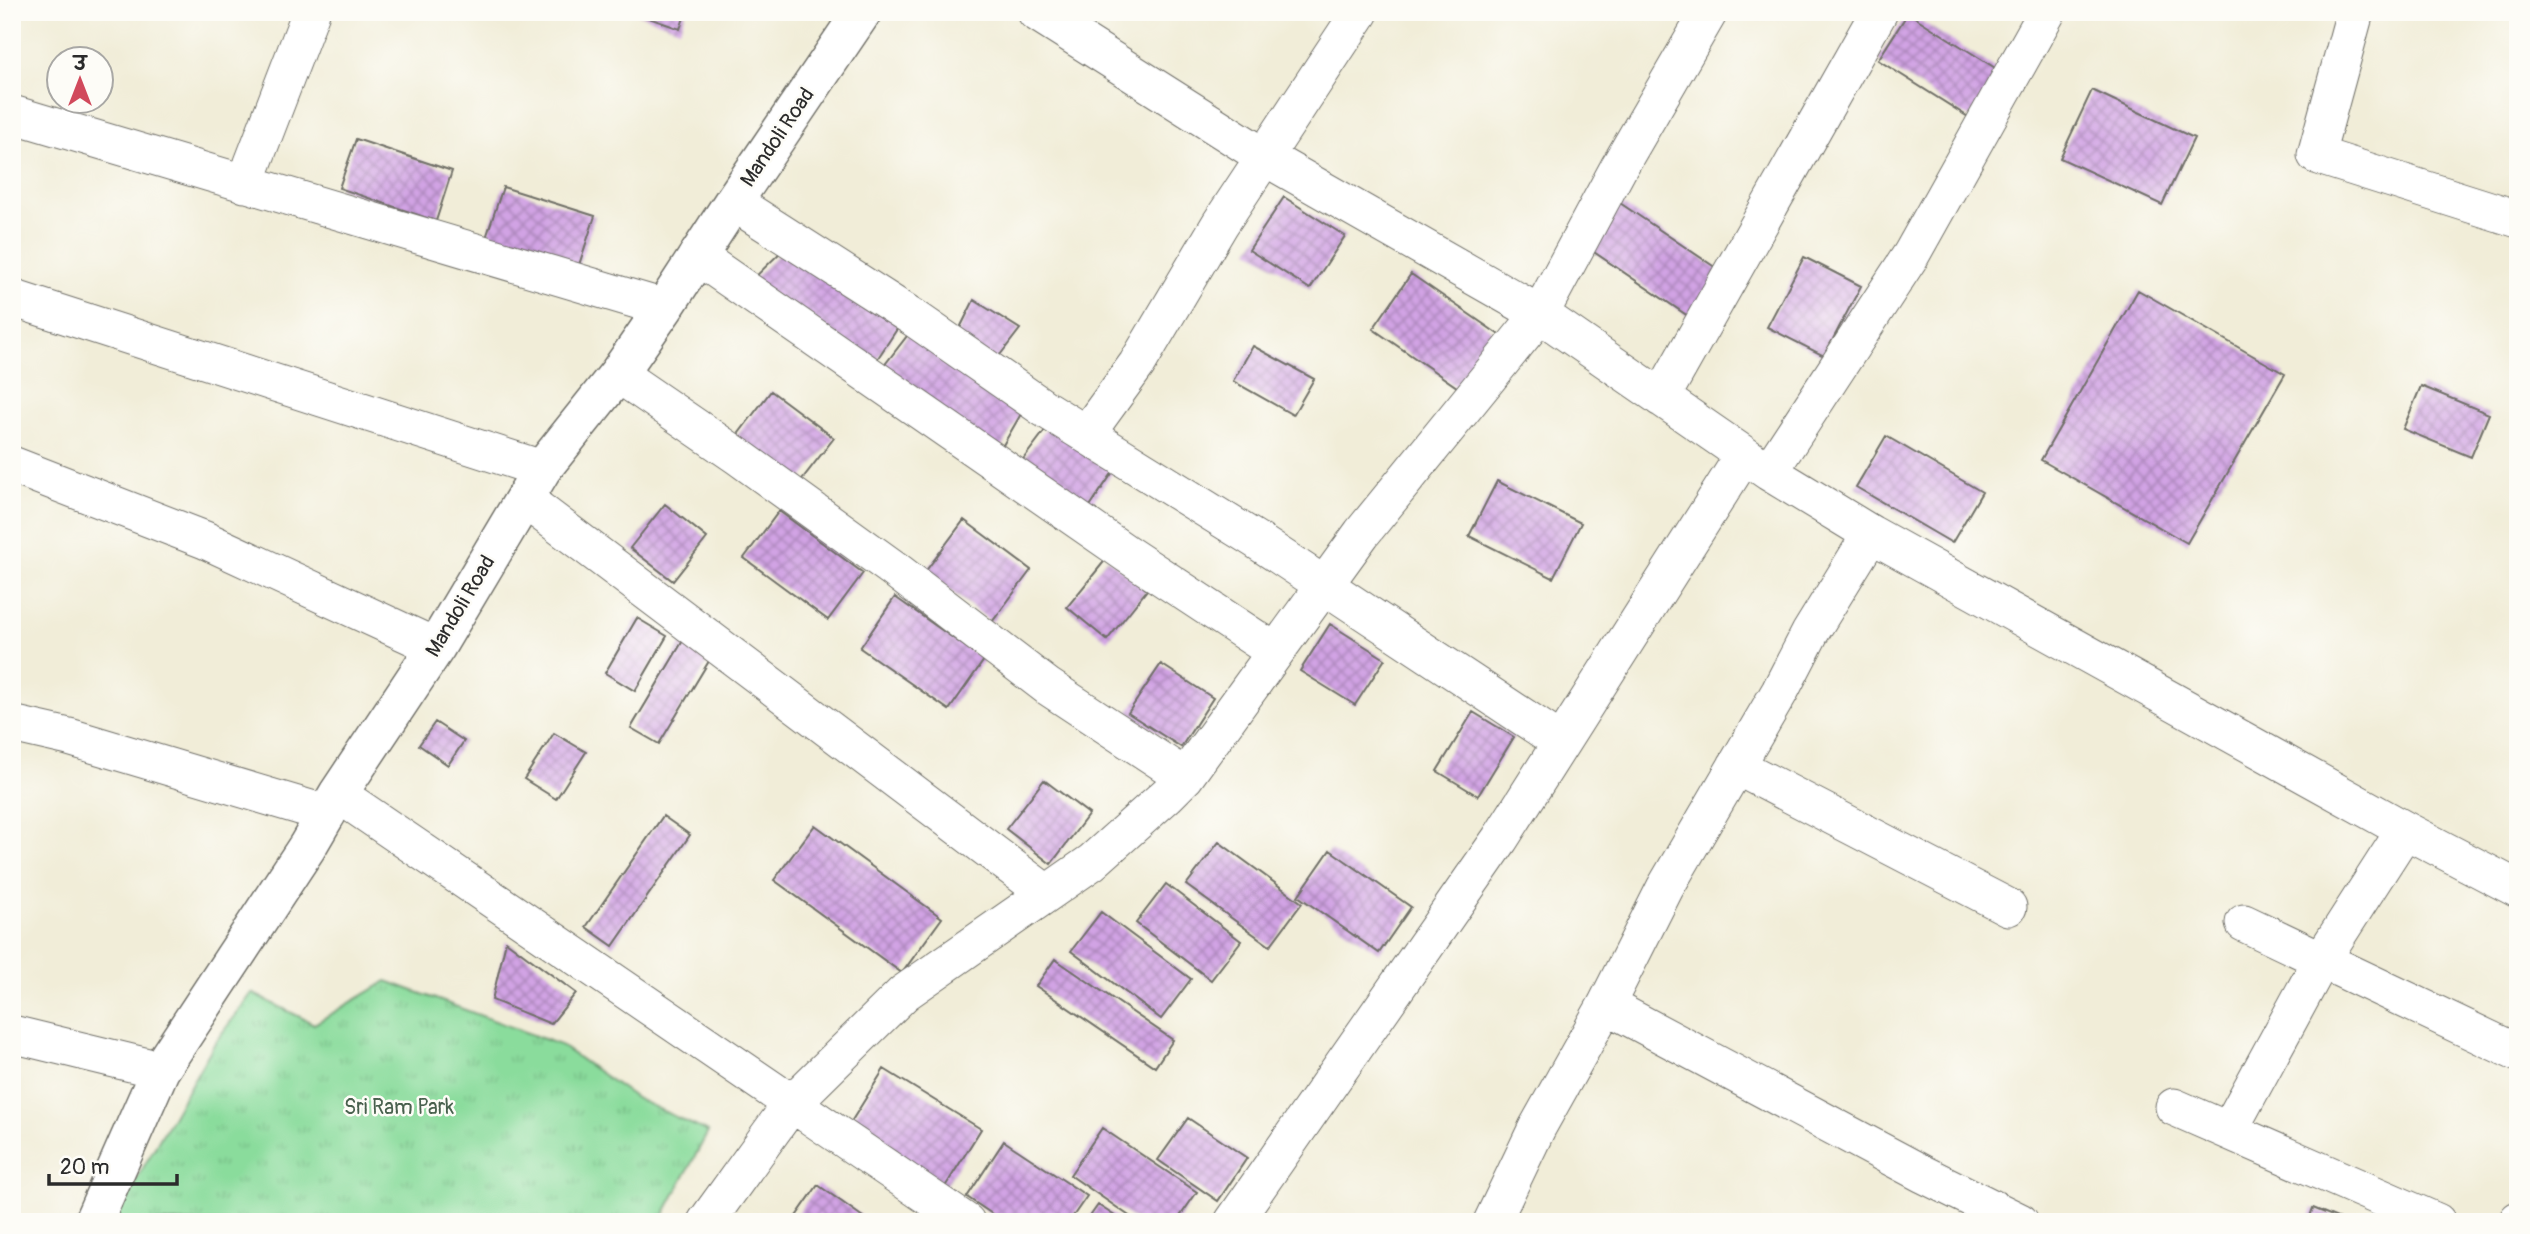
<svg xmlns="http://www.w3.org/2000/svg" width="2530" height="1234" font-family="Pangolin,'Playpen Sans Deva',sans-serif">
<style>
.park{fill:url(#park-tufts);stroke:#5a8464;stroke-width:2}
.building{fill:url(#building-cross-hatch)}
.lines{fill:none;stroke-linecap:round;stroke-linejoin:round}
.minor-casing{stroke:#706f68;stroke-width:39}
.tertiary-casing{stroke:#706f68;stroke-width:41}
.minor{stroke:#fff;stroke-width:37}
.tertiary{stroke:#fff;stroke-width:38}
.labels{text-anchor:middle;stroke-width:5;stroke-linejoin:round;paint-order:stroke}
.street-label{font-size:21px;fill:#2b2b2b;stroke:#fdfcf7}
.park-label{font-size:21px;fill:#48604d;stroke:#fdfcf7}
</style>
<defs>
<pattern id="park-tufts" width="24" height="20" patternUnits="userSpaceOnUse" patternTransform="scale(1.75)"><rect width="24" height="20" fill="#8adc9c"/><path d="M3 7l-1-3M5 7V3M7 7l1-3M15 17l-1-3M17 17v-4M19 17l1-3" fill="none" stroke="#77bd87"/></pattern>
<pattern id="building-cross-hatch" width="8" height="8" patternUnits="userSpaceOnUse" patternTransform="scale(1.75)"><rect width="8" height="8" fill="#d1a3e4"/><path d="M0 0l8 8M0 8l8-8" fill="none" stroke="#aa85b9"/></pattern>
</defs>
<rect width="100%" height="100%" fill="#fdfcf7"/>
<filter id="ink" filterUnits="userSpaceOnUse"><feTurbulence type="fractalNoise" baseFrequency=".0143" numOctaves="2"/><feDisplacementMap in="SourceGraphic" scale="14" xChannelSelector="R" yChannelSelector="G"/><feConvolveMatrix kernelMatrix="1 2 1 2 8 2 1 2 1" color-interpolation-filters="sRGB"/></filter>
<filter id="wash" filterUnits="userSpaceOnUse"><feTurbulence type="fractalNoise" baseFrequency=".00686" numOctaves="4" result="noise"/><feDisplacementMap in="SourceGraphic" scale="28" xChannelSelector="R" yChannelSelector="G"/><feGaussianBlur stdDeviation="1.57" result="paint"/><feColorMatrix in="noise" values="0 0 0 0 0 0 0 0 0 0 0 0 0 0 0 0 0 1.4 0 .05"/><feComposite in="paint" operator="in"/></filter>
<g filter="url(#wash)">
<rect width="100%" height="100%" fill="#f1edd8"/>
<path class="park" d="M 387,981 L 560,1045 L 637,1099 L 708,1132 L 660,1222 L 112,1222 L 214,1044 L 252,993 L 314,1024 Z"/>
<g id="blocks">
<path class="building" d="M 632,12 L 686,12 L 680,29 Z
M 1908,13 L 2000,71 L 1970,118 L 1878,60 Z
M 2092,90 L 2194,138 L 2162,205 L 2060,158 Z
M 356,139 L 452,171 L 436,221 L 339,188 Z
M 503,187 L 595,216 L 578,268 L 486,238 Z
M 1284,197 L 1345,236 L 1310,289 L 1249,250 Z
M 1617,201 L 1722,272 L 1691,318 L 1585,246 Z
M 788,245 L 905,317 L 876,361 L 751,281 Z
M 1804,257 L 1861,286 L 1824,356 L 1767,327 Z
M 1411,274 L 1508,341 L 1470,396 L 1373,329 Z
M 2138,290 L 2285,374 L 2187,543 L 2041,460 Z
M 974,300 L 1020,329 L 990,368 L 953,342 Z
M 914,327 L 1025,407 L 999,452 L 883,367 Z
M 1253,346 L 1314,379 L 1293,415 L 1233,381 Z
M 2421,386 L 2489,414 L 2471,457 L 2403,429 Z
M 771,391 L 834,438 L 799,483 L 736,437 Z
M 1049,425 L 1117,466 L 1084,515 L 1018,466 Z
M 1886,436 L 1982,492 L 1952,543 L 1856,487 Z
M 1497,481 L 1581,523 L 1553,578 L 1469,536 Z
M 665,504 L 707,538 L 673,581 L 630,548 Z
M 779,511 L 863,573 L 828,620 L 744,558 Z
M 964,520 L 1031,570 L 992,622 L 925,572 Z
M 1107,558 L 1147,590 L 1107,640 L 1067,607 Z
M 895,597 L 984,660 L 949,710 L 860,648 Z
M 637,618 L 667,636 L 635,691 L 605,673 Z
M 1330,624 L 1385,659 L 1355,705 L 1300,671 Z
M 684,639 L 712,656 L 659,744 L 631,728 Z
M 1161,664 L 1213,698 L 1181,747 L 1128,713 Z
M 1473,712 L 1514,737 L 1478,796 L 1437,771 Z
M 435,722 L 464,741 L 448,765 L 419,745 Z
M 554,733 L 586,752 L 556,799 L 524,779 Z
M 1044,780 L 1089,814 L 1051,864 L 1006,829 Z
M 663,816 L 690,835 L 613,946 L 586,927 Z
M 815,825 L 942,918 L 902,973 L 774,880 Z
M 1219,842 L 1302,903 L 1270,946 L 1186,885 Z
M 1330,850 L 1411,907 L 1379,953 L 1298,896 Z
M 1166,884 L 1241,941 L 1211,980 L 1136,923 Z
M 1101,912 L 1191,979 L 1161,1019 L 1071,951 Z
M 506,941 L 576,993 L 551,1024 L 492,1000 Z
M 1055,959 L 1173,1040 L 1155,1067 L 1036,986 Z
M 884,1069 L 981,1129 L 943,1190 L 846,1130 Z
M 1188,1118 L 1247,1158 L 1218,1201 L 1158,1160 Z
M 1102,1128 L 1197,1192 L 1176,1222 L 1138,1222 L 1070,1175 Z
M 1004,1141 L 1087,1196 L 1069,1222 L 1004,1222 L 967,1197 Z
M 818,1185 L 870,1222 L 792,1222 Z
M 1098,1205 L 1124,1222 L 1086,1222 Z
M 2313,1208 L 2347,1222 L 2308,1222 Z"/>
</g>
</g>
<g filter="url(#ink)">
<use href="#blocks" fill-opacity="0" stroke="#706f68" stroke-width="2"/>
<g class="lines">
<defs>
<path id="minor" d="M 1036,12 L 1263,156 L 1540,314 L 1769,472 L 1871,534 L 2405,830 L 2518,889
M 2355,12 L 2316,155 L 2518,219
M 12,114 L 664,308
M 245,184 L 311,12
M 733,202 L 914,318 L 1045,409 L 1256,540 L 1561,742
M 697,256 L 1127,554 L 1274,651
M 12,298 L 542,469
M 618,374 L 739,457 L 894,569 L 1047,686 L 1185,777
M 1661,398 L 1879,12
M 1087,433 L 1137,364 L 1220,224 L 1360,12
M 12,465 L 205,540 L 436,647
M 1769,472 L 1911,255 L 2047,12
M 524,499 L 1046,893
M 12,724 L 69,737 L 327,814
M 1736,766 L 2008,907
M 338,794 L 966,1222
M 2244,923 L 2518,1053
M 1606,1005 L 1923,1174 L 2020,1222
M 12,1034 L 160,1070
M 2174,1107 L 2437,1222
M 2229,1130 L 2322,959 L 2405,830
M 706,1222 L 792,1103 L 904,993 L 1092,862 L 1167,795 L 1185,777 L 1362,533 L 1540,314 L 1619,167 L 1709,12
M 1233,1222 L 1500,839 L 1744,455
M 1492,1222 L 1537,1128 L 1606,1005 L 1665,888 L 1780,691 L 1810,633 L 1871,534
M 2517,1222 L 2518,1220"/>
<path id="tertiary" d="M 93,1222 L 160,1070 L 307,847 L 338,794 L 436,647 L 542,469 L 618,374 L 664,308 L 733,202 L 862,12"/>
</defs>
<use href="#minor" class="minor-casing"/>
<use href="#tertiary" class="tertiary-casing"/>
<use href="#minor" class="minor"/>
<use href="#tertiary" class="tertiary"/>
</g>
</g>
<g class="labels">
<g class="street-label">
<text transform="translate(777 137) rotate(-56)" y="7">Mandoli Road</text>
<text transform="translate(460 606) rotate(-59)" y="7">Mandoli Road</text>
</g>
<g class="park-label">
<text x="399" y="1114">Sri Ram Park</text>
</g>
</g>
<rect width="2530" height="1234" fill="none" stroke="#fdfcf7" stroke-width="42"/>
<g transform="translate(80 80)"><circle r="33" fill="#fdfcf7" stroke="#a9a8a5" stroke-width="2"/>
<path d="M0-5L12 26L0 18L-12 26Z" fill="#d1495b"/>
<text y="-10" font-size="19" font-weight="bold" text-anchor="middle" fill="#2b2b2b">उ</text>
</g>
<path d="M49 1174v10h128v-10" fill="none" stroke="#2b2b2b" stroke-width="3.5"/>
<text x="60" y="1174" font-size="21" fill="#2b2b2b" stroke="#fdfcf7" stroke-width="5" paint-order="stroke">20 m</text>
</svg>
